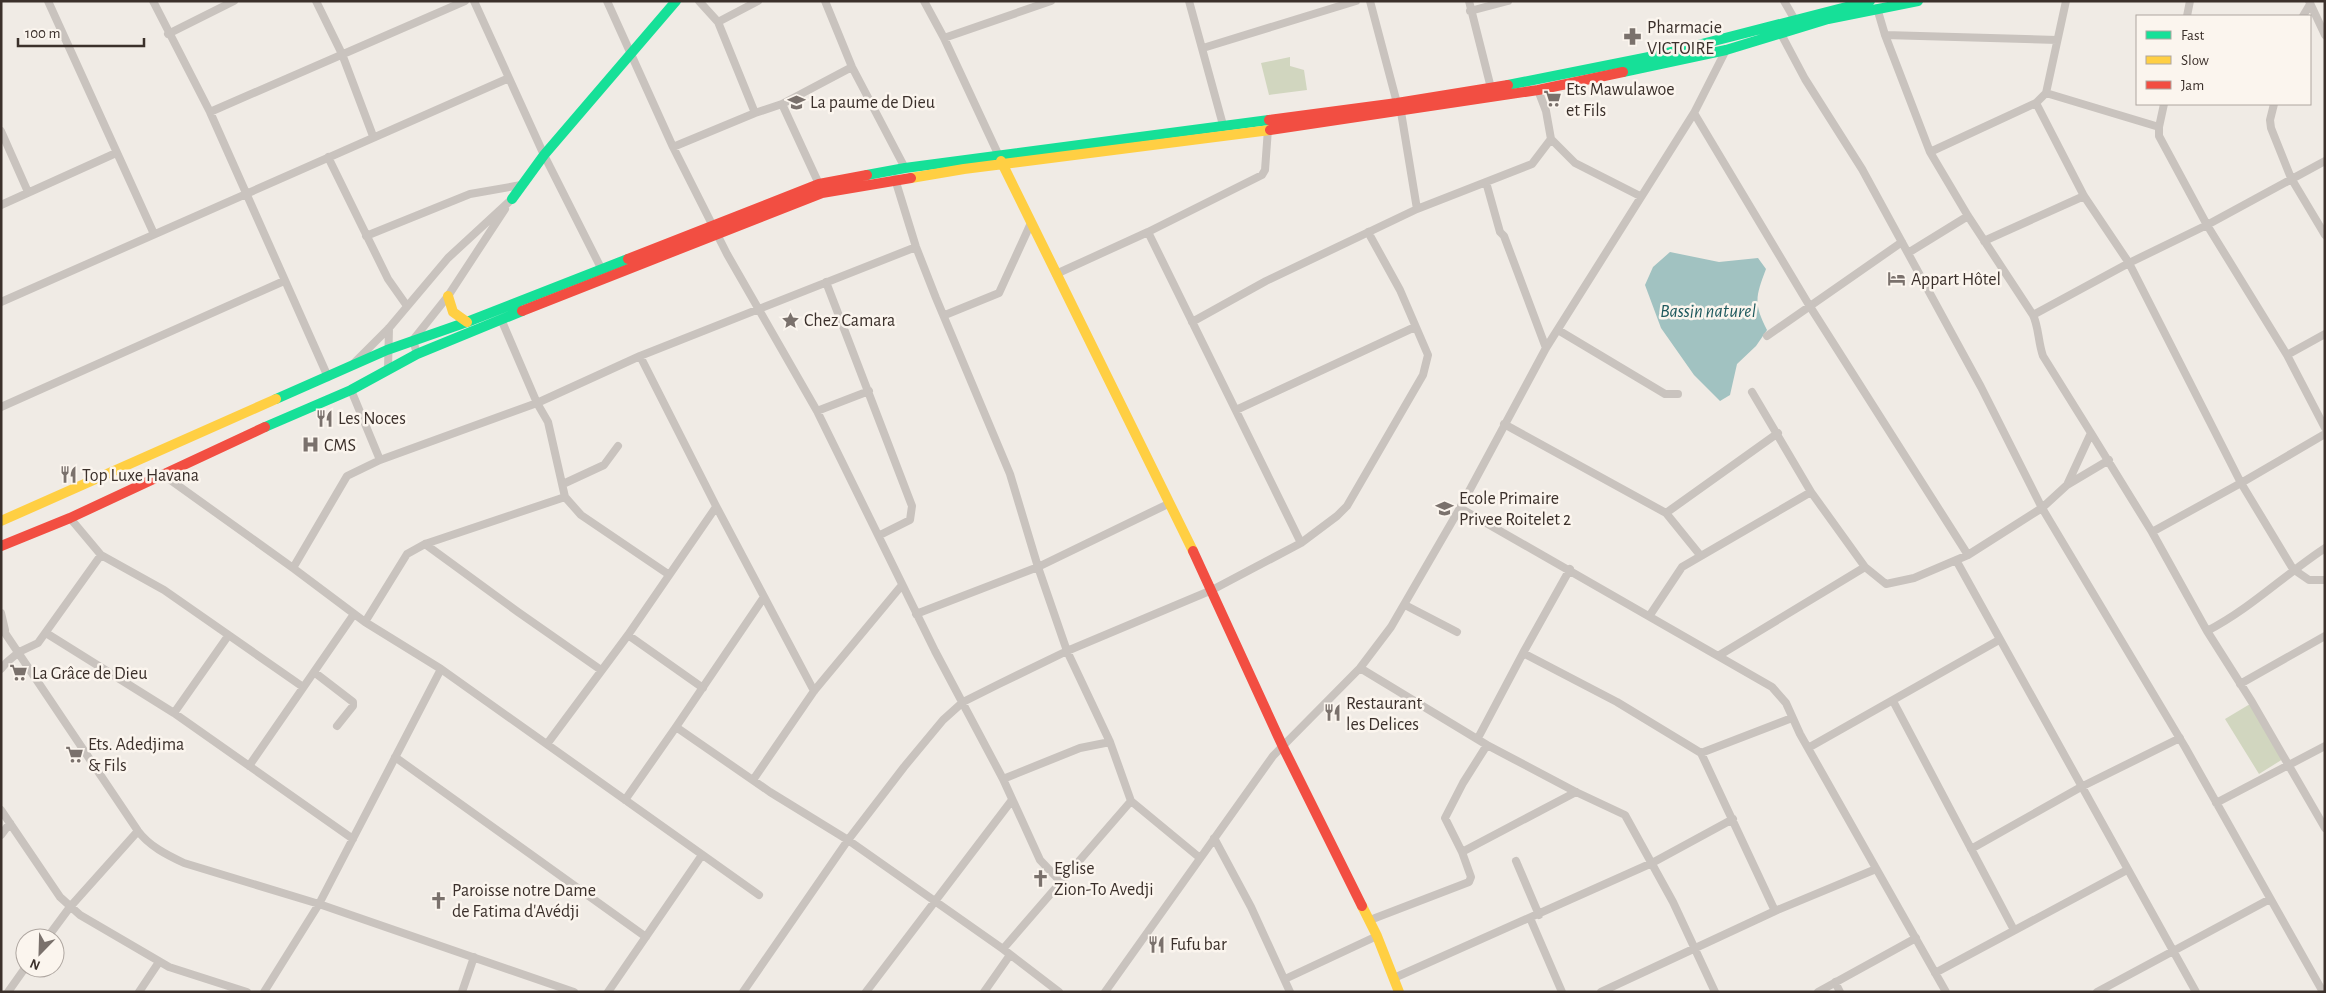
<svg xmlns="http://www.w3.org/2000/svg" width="2326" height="993" font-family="'Alegreya Sans',sans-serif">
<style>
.green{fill:#d1d6bf}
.water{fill:#a1c2c1}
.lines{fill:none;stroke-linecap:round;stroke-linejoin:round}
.street{stroke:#c9c3be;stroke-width:8}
.fast{stroke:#16e098;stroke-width:10}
.slow{stroke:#ffcf43;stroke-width:10}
.jam{stroke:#f24e42;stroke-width:10}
.labels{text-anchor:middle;stroke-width:5;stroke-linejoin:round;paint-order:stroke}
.poi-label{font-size:18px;fill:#3b302b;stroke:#fbf5ee;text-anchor:start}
.water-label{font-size:19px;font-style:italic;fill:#1f5a5e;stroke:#fbf5ee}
</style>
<rect width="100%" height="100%" fill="#f0ebe5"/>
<path class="green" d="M 1290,57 L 1290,66 L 1304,70 L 1307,90 L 1269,95 L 1261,63 Z
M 2250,704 L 2283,759 L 2259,774 L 2225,719 Z"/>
<path class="water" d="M 1670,252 L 1719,262 L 1758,258 L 1766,269 C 1756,296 1753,303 1767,330 L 1756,346 L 1737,364 L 1730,395 L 1720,401 L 1694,375 L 1661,328 L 1645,285 L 1653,267 Z"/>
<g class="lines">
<path class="street" d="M 48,1 L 154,234
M 153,1 L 210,112 L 328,377
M 316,1 L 342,54 L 373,136
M 474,1 L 544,155 L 601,268
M 607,1 L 673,147 L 727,254 L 817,411 L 935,651 L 1003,779 L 1040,860 L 1060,881
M 699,1 L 718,22 L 758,1
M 825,1 L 852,67 L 905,168
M 924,1 L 944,38 L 999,156
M 1189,1 L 1223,125
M 1370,1 L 1397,103
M 1469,1 L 1491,88
M 1784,1 L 1795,20
M 2066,1 L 2046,93 L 2036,103 L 2084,196 L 2129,263 L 2241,483 L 2293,569 L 2309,580 L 2325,580
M 2309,1 L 2325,35
M 1877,8 L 1885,35 L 1930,152 L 1968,216 L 2033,315 C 2039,328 2038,342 2043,356 L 2091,433 L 2067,485
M 1470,11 L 1508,1
M 2187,16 L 2190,1
M 2303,16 L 2309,6
M 718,22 L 755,113
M 1779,30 L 1805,79 L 1862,169 L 1981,387 L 2042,508 L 2185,747 L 2323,992
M 168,34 L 234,1
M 1885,35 L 2057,40
M 944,38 L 1051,1
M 1203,48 L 1356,1
M 1538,90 L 1546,111 L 1551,139 L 1575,163 L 1640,196
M 2046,93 L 2159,127
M 782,104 L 819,184
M 2164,104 L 2159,127 L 2159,136 L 2207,225 L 2287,355 L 2325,428
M 2274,104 L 2270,120 L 2271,128 L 2291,178 L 2325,235
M 210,112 L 465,1
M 1401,112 L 1417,209
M 1694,113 L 1809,305 L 1968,555
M 1,131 L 28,192
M 673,147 L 755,113 L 782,104 L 852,67
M 1930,152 L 2036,103
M 328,157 L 388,279 L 407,306
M 895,179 L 916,247 L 936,298 L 1010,474 L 1038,567 L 1067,651 L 1110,742 L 1131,801 L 1003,949
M 1486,182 L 1500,232 L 1504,236 L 1546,348
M 1,205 L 116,153
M 1148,232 L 1262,175 L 1265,170 L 1268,129
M 366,236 L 470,194 L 521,185
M 1984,241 L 2084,196
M 1908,253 L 1968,216
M 1056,274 L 1148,232 L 1301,543
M 826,282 L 912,506 L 910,520 L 880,535
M 1,302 L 509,78
M 945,315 L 999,293 L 1031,223
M 2033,315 L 2129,263 L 2207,225 L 2325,161
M 501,319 L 537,403 L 548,422 L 565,497 L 581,515 L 668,574
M 1192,322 L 1266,281 L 1417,209 L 1532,164 L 1551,139
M 1558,330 L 1665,394 L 1678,394
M 1767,336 L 1902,242
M 417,354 L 413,340 L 448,296 L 505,209
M 2287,355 L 2325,334
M 640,356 L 716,506 L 814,691
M 354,363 L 389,328 L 448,258 L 512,199
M 388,369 L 389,328
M 351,390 L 380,460
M 1752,392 L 1811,492 L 1865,567 L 1886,584 L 1914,578 L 1968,555 L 2042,508 L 2067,485 L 2109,460
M 1,407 L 284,281
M 1236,410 L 1415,327
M 817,411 L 869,391
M 1504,424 L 1666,513 L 1700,555
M 2091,433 L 2152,532 L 2207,631 L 2252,702 L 2325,828
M 162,474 L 293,568 L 365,622 L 441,669 L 759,895
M 563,484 L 604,465 L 618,446
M 1460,508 L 1772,687 L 1786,703 L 1800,734 L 1946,992
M 1666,513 L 1778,433
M 70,518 L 101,555 L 164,590 L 303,687
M 2152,532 L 2241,483 L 2325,434
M 425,544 L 518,612 L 601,670
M 1956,560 L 2196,992
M 293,568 L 347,476 L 380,460 L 537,403 L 640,356 L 916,247
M 1405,605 L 1457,632
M 1,613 L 5,630
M 916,614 L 1038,567 L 1168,504
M 1650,615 L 1682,567 L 1811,492
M 365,622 L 407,554 L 425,544 L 565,497
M 1,627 L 138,831 C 149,846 167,855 184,863 L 319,904 L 574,992
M 2207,631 C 2250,609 2284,575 2325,548
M 46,633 L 174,713 L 353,839
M 628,635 L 703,688
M 1523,653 L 1570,569
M 1718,656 L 1865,567
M 1360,668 L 1487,745 L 1576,792 L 1625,815 L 1673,902 L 1715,992
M 1,669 L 7,662 L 19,652 L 38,643 L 101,555
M 314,672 L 353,702 L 353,706 L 337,726
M 2240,684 L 2325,636
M 1893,701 L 2014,930
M 174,713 L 228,636
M 676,727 L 770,792 L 848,840 L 1003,949 L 1059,992
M 1478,738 L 1523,653 L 1617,702 L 1701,753 L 1775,911
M 547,744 L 628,635 L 716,507
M 1808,748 L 1999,640
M 1701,753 L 1792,718
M 395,757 L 646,937
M 249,766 L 354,614
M 1003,779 L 1080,748 L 1110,742
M 753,780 L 814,691 L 902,585
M 625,800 L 676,727 L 764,597
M 1131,801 L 1200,858
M 2216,803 L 2325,746
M 1,810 L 60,897 L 80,915 L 169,967 L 247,992
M 1,835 L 10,823
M 1214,838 L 1251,907 L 1290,992
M 1971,849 L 2081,787 L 2180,738
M 1462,852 L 1576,792
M 1516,861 L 1539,915
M 1530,918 L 1562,992
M 1370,920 L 1469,882 L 1471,877 L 1462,852 L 1445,818 L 1463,783 L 1487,745
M 47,938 L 70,907 L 138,831
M 1935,973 L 2127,870
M 1394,978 L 1652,863 L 1733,819
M 1285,979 L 1377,936
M 1835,982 L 1840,992
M 8,992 L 25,968
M 139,992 L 159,962
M 264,992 L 319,904 L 441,669
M 462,992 L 474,957
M 608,992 L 702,855
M 743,992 L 848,840 L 904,767 L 943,720 L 963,702 L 999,684 L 1067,651 L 1212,590 L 1301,543 L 1337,516 L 1347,506 L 1423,375 L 1428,355 L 1400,290 L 1368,232
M 866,992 L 1012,800
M 984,992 L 1010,955
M 1105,992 L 1273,756 L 1360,668 L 1391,627 L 1460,508 L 1546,348 L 1694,113 L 1726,50
M 1601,992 L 1775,911 L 1876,869
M 1818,992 L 1916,938
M 2097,992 L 2270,899"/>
<path class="fast" d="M 1623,72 L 1726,50 L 1828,19 L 1918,1
M 1508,85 L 1659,55 L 1870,1
M 867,175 L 905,168 L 1269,120
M 512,199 L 544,155 L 676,1
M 276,399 L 387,350 L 467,322 L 628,259
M 265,427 L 351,390 L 417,354 L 522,311"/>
<path class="slow" d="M 1001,161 L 1193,551
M 911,178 L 964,169 L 1270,130
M 448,296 L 453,312 L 467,322
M 1,521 L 276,399
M 1362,906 L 1377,936 L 1399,992"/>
<path class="jam" d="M 1269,120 L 1397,103 L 1508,85
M 1270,130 L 1538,90 L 1623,72
M 628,259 L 819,184 L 867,175
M 522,311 L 822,193 L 911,178
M 1,546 L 70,518 L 265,427
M 1193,551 L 1283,747 L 1362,906"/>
</g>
<defs>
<symbol id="pharmacy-bare" viewBox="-9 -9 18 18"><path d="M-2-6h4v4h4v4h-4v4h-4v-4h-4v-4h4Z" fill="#7a716c" stroke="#fbf5ee" stroke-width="2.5" paint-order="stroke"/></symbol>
<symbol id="supermarket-bare" viewBox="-9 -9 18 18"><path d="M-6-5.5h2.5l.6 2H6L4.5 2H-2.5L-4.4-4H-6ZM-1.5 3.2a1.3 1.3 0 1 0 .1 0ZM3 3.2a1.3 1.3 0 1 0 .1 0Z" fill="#7a716c" stroke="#fbf5ee" stroke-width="2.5" paint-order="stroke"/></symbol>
<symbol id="school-bare" viewBox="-9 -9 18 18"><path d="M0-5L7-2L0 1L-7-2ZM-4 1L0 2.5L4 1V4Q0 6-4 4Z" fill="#7a716c" stroke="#fbf5ee" stroke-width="2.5" paint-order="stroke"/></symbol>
<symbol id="hotel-bare" viewBox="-9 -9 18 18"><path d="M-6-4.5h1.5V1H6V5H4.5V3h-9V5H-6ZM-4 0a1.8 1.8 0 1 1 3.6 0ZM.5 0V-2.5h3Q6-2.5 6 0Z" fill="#7a716c" stroke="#fbf5ee" stroke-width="2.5" paint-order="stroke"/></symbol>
<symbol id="sight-bare" viewBox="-9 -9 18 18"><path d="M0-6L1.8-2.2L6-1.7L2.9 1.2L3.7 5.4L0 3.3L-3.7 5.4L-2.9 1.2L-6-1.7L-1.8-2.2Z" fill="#7a716c" stroke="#fbf5ee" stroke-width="2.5" paint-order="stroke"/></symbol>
<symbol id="restaurant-bare" viewBox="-9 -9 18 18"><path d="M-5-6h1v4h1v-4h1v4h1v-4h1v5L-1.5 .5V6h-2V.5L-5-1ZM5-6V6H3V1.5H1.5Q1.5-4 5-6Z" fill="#7a716c" stroke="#fbf5ee" stroke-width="2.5" paint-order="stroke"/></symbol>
<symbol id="hospital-bare" viewBox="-9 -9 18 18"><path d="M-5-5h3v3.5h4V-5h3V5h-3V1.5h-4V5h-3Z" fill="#7a716c" stroke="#fbf5ee" stroke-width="2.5" paint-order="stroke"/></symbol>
<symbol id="church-bare" viewBox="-9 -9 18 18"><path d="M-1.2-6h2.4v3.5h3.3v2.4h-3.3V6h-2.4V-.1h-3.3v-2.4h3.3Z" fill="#7a716c" stroke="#fbf5ee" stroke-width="2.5" paint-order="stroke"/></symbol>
</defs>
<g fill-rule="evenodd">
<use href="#pharmacy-bare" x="1620" y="24" width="25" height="25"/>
<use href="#supermarket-bare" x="1540" y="86" width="25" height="25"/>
<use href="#school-bare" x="784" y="90" width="25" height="25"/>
<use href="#hotel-bare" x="1884" y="266" width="25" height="25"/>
<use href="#sight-bare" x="778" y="308" width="25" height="25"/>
<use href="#restaurant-bare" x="312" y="406" width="25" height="25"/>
<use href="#hospital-bare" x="298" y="432" width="25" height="25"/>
<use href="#restaurant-bare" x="56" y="462" width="25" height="25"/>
<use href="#school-bare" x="1432" y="496" width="25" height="25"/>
<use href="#supermarket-bare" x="6" y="660" width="25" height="25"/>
<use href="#restaurant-bare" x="1320" y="700" width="25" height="25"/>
<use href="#supermarket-bare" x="62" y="742" width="25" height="25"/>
<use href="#church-bare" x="1028" y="866" width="25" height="25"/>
<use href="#church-bare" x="426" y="888" width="25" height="25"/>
<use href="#restaurant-bare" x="1144" y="932" width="25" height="25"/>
</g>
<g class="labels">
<g class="poi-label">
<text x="1647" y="33">Pharmacie<tspan x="1647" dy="21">VICTOIRE</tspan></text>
<text x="1566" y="95">Ets Mawulawoe<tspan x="1566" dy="21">et Fils</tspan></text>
<text x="810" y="108">La paume de Dieu</text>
<text x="1911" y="285">Appart Hôtel</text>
<text x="804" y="326">Chez Camara</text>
<text x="338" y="424">Les Noces</text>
<text x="324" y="451">CMS</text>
<text x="82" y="481">Top Luxe Havana</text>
<text x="1459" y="504">Ecole Primaire<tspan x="1459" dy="21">Privee Roitelet 2</tspan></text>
<text x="32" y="679">La Grâce de Dieu</text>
<text x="1346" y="709">Restaurant<tspan x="1346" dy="21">les Delices</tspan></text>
<text x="88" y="750">Ets. Adedjima<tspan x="88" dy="21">&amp; Fils</tspan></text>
<text x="1054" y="874">Eglise<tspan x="1054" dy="21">Zion-To Avedji</tspan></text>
<text x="452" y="896">Paroisse notre Dame<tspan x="452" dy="21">de Fatima d'Avédji</tspan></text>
<text x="1170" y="950">Fufu bar</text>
</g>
<g class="water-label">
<text x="1708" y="317">Bassin naturel</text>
</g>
</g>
<rect width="2326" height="993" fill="none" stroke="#3b302b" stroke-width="5"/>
<rect x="2136" y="15" width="175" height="90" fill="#fbf5ee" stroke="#aea6a0"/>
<rect x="2146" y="31" width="25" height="8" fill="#16e098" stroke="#aea6a0"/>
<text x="2181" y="40" font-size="15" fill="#3b302b">Fast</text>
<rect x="2146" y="56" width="25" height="8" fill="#ffcf43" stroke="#aea6a0"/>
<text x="2181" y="65" font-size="15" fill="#3b302b">Slow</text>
<rect x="2146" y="81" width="25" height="8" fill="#f24e42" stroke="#aea6a0"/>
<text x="2181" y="90" font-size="15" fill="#3b302b">Jam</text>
<g transform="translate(40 953) rotate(203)"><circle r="24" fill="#fbf5ee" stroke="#aea6a0"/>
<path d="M0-4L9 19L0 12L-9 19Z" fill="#7a716c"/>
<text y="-8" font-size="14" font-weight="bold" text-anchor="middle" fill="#3b302b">N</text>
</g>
<path d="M18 38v8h126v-8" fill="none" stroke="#3b302b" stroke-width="2.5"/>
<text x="25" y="38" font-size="15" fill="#3b302b" stroke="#fbf5ee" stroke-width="4" paint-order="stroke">100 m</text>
</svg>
